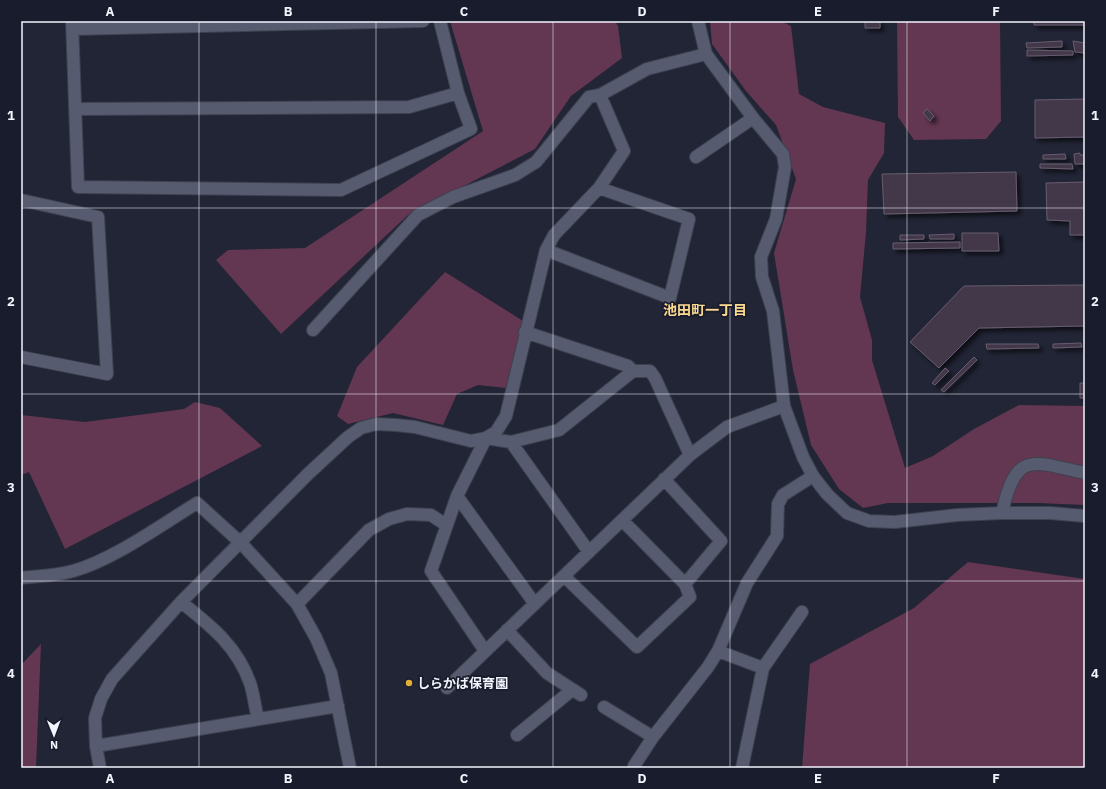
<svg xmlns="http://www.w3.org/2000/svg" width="1106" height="789" font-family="'IBM Plex Sans','Noto Sans JP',sans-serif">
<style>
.green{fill:#633651}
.building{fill:#42394a;stroke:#675c6f;filter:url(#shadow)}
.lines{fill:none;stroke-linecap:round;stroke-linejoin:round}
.street-casing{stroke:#3f414f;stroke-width:14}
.secondary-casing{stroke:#3f414f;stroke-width:14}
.street{stroke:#575b6f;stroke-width:12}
.secondary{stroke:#575b6f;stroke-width:12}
.grid{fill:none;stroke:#f2f4fd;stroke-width:1;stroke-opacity:0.55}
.poi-dot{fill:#e0b034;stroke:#191c2c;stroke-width:1.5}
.labels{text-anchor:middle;stroke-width:3.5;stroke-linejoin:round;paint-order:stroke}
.poi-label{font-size:13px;font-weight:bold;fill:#f2f4fd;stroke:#191c2c;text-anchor:start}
.neighbourhood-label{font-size:14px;font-weight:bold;fill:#fbd98f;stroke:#191c2c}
.neatline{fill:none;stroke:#f2f4fd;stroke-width:1.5}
.grid-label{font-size:13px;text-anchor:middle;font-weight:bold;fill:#f2f4fd}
</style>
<defs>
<filter id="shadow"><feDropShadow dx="3.5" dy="3.5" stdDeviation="2" flood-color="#0009"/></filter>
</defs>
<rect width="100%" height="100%" fill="#222536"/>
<path class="green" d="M 450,21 L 615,21 L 618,26 L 622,58 L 571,96 L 535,149 L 408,215 L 281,334 L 216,260 L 228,250 L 305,248 L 483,131 Z
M 710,21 L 781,21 L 791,26 L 799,94 L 823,107 L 885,123 L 884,153 L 868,180 L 866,232 L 860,297 L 872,340 L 872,360 L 905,468 L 933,456 L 974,429 L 1019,405 L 1085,406 L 1085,505 L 1037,503 L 888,503 L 863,508 L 839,489 L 811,445 L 793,370 L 774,253 L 796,179 L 776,125 L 746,91 L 712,44 Z
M 897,21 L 1000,21 L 1001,121 L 986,139 L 914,140 L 898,117 Z
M 445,272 L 523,321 L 506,388 L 478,385 L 457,394 L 443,425 L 393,413 L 348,424 L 337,416 L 357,367 Z
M 195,402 L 220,408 L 262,446 L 65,549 L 29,472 L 21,475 L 21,415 L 85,422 L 184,409 Z
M 968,562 L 1085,579 L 1085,768 L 802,768 L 810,664 L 914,608 Z
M 41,644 L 36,768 L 21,768 L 21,665 Z"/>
<path class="building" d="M 865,21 L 880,21 L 880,28 L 865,28 Z
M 1034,21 L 1085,21 L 1085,25 L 1034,25 Z
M 1062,41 L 1062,47 L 1027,48 L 1026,43 Z
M 1073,41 L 1085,43 L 1085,53 L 1075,52 Z
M 1027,50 L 1073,51 L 1073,55 L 1027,56 Z
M 1085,99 L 1085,137 L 1035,138 L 1035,100 Z
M 927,109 L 934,116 L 930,121 L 923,113 Z
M 1080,153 L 1080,155 L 1085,155 L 1085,164 L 1075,164 L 1074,154 Z
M 1065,154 L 1066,159 L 1043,159 L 1043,155 Z
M 1040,164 L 1072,164 L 1073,169 L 1040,168 Z
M 1016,172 L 1017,211 L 884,214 L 882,174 Z
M 1085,182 L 1085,235 L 1070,235 L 1070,221 L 1047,220 L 1046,183 Z
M 962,233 L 998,233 L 999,251 L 962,251 Z
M 954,234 L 954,239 L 930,239 L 929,235 Z
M 900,235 L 924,235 L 924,239 L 900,240 Z
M 960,242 L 960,248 L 893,249 L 893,243 Z
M 1085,285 L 1085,326 L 979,328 L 939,368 L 910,342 L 964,286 Z
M 1081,343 L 1082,347 L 1053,348 L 1053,344 Z
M 986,344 L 1038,344 L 1039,348 L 987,349 Z
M 974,357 L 977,360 L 944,392 L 941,390 Z
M 945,368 L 949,371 L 935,385 L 932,383 Z
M 1080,383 L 1085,383 L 1085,398 L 1080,398 Z"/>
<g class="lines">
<defs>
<path id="street" d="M 72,21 L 78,187 L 341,190 L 471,129 L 458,93 L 440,21
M 73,29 L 423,21
M 75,109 L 409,107 L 458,93
M 696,157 L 753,118
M 21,200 L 98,217 L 107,374 L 21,357
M 546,250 L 670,298 L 689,219 L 599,188
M 313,330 L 418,215 L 453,197 L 515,175 L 536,162 L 589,97 L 600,95 L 647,69 L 706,54
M 525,332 L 628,366 L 633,371
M 511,442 L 589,552
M 457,496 L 535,604
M 622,520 L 685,584
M 564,576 L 637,647 L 690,597 L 685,584 L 721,541 L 664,479
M 21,578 C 38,576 56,576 73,571 C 113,560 161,525 197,503 L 241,543
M 181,602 C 211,626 237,646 250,683 C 254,695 255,708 258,719
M 297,604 L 369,530 L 389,519 L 407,514 L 431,515 L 446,525
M 507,630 L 547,673 L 581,695
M 485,651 L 431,571 L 457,496 L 486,438 L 496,432 L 506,416 L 546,250 L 554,235 L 599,188 L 624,151 L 600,95
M 718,651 L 763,668
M 447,688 L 690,455
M 604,707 L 653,737
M 517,735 L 572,690
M 96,746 L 338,706
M 100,768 L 96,746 L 95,718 L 101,699 L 112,679 L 181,602 L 308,474 L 348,437 L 361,428 L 376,424 L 396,425 L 415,427 L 471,441 L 486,438 L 511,442 L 559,430 L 633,371 L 650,371 L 655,378 L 690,455 L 727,427 L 784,406
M 634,768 L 634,766 L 653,737 L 708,667 L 718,651 L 747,583 L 777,536 L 778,504 L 783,495 L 813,476
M 742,768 L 763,668 L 802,612"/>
<path id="secondary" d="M 698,21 L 706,54 L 753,118 L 783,154 L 785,167 L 776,219 L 761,257 L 762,277 L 773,311 L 784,406 L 803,457 L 813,476 L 827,494 L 847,513 L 869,521 L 895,522 L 957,515 L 1002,513 L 1050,513 L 1085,516
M 1002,513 C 1016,449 1033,462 1085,473
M 241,543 L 297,604 L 316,638 L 331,673 L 350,768"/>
</defs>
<use href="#street" class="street-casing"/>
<use href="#secondary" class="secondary-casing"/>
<use href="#street" class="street"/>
<use href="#secondary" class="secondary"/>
</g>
<path class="grid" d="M 199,21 L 199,768M 376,21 L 376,768M 553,21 L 553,768M 730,21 L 730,768M 907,21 L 907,768M 21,208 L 1085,208M 21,394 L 1085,394M 21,581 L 1085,581"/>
<circle class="poi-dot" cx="409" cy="683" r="4"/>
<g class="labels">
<g class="poi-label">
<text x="417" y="688">しらかば保育園</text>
</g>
<g class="neighbourhood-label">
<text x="705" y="315">池田町一丁目</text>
</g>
</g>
<rect width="1106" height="789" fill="none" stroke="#191c2c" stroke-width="44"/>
<g transform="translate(54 735) rotate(179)" stroke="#191c2c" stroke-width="3" paint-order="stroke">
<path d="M0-3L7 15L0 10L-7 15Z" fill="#f2f4fd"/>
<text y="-6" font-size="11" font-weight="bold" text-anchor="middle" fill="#f2f4fd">N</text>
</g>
<rect x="22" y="22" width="1062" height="745" class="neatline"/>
<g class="grid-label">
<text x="110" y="16">A</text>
<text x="288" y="16">B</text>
<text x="464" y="16">C</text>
<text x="642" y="16">D</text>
<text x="818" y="16">E</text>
<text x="996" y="16">F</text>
<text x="11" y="120">1</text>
<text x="1095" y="120">1</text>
<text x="11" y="306">2</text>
<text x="1095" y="306">2</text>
<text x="11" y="492">3</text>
<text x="1095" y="492">3</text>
<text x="11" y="678">4</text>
<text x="1095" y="678">4</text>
<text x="110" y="783">A</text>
<text x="288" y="783">B</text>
<text x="464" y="783">C</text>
<text x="642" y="783">D</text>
<text x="818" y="783">E</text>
<text x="996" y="783">F</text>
</g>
</svg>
